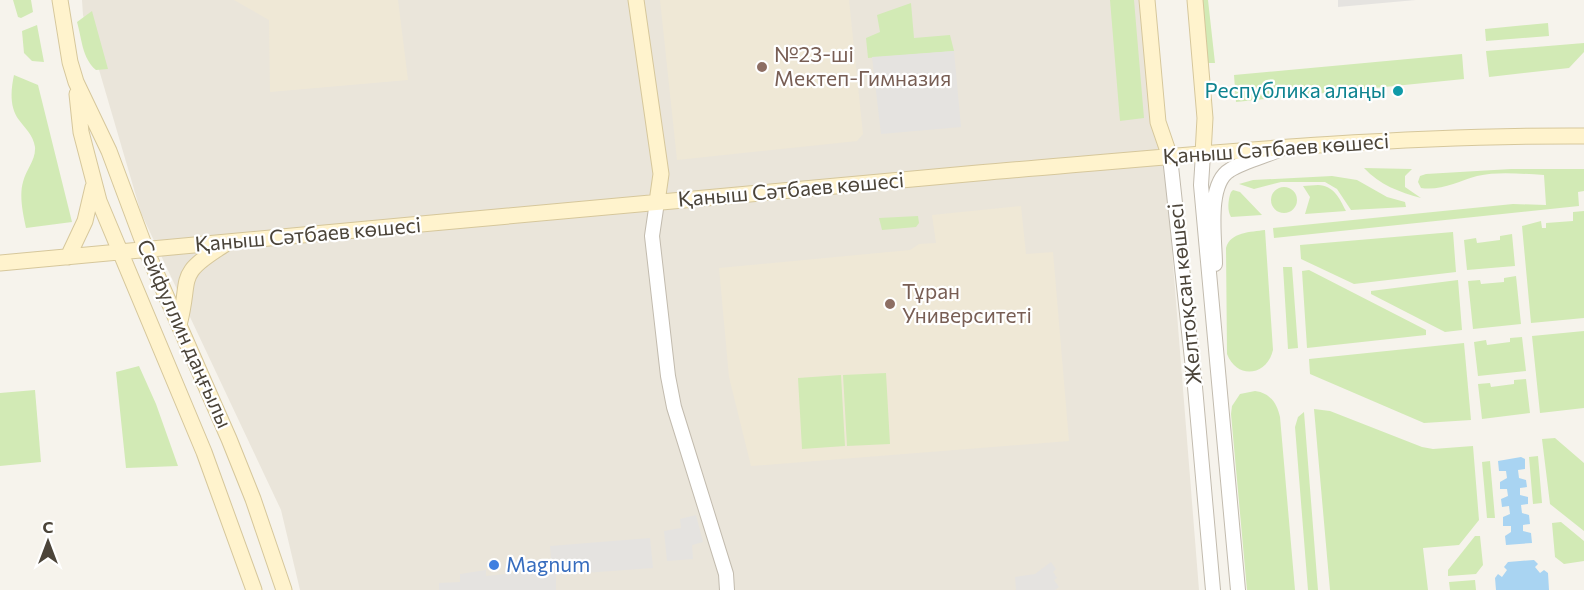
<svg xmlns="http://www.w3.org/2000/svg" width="1584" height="590" font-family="Commissioner,sans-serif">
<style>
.residential{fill:#eae5da}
.education{fill:#efe8d6}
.green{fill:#d2eab5}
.parking{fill:#e5e3e0}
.water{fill:#a9d4f2}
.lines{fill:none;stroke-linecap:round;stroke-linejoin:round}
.tertiary-casing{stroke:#c2bbae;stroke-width:16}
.secondary-casing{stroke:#d6c79b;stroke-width:17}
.tertiary{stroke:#fff;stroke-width:14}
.secondary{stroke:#fff3cd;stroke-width:15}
.education-dot{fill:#8d6e63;stroke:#fff;stroke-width:2}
.culture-dot{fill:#0f9aa8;stroke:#fff;stroke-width:2}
.shop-dot{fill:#3f7fe0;stroke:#fff;stroke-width:2}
.labels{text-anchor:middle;stroke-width:4.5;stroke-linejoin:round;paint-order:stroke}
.education-label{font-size:21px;fill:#785e54;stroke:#fff;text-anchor:start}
.culture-label{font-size:21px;fill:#0d838f;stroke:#fff;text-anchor:end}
.street-label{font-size:21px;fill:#4b4439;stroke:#fff}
.shop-label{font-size:21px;fill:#366cbe;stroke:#fff;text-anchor:start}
</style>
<rect width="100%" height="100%" fill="#f6f3ec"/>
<path class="residential" d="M 82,0 L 1152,0 L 1199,590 L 300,590 L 281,510 L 141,213 L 83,15 Z"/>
<path class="education" d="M 234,0 L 398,0 L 408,80 L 270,92 L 269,20 Z
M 660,0 L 849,0 L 863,134 L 857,141 L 677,160 Z
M 1021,206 L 1026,254 L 1053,252 L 1069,441 L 751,466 L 729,377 L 719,268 L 910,250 L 919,244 L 936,243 L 932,215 Z"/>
<path class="green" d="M 13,0 L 31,0 L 33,12 L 21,18 L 18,17 Z
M 1110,0 L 1134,0 L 1144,118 L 1120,121 Z
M 1202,0 L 1208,0 L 1215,63 L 1208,63 Z
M 911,3 L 914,38 L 950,35 L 954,51 L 868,58 L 866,38 L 880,32 L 877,15 Z
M 92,11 L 108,69 L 96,70 C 82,58 82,39 77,22 Z
M 1548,23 L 1549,36 L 1486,41 L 1485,29 Z
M 37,25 L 44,62 L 32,61 L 24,53 L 22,31 Z
M 1584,43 L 1584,52 L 1569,68 L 1489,77 L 1486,51 Z
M 1462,54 L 1464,79 L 1236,102 L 1234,75 Z
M 14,75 L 38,85 L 72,222 L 26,228 C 23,214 19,196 23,182 C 26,170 36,160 35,147 C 33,135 25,128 19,120 C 9,107 11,89 14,75 Z
M 1364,168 L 1412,169 L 1405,176 L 1405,187 L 1421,198 C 1399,192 1380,185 1364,168 Z
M 1511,169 L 1584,169 L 1584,191 L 1578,192 L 1579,206 L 1274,238 L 1273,228 L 1513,204 L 1546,205 L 1544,175 C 1522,174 1499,171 1477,176 C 1459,181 1441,191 1421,188 L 1418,182 L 1420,176 L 1426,174 Z
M 1332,176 L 1357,180 L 1387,197 L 1405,202 L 1406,207 L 1351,210 L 1337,189 L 1325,182 L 1281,182 L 1254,189 L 1239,184 L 1253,180 Z
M 1318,185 C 1334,186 1339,197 1346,211 L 1305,214 L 1310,197 L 1303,186 Z
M1271 200a13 13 0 1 1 26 0a13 13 0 1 1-26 0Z
M 1233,190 L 1240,192 L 1262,215 L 1231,217 C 1227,211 1228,199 1231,192 Z
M 1584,211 L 1584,318 L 1531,323 L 1522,226 L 1541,221 L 1542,228 L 1546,228 L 1546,223 L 1573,221 L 1573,212 Z
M 918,216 L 919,223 L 916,227 L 882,230 L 879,218 Z
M 1265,230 L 1273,350 C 1267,376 1237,380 1227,354 L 1226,248 C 1230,232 1251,232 1265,230 Z
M 1453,232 L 1456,272 L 1354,284 L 1301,259 L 1300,245 Z
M 1512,234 L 1515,266 L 1467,270 L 1464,240 L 1476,238 L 1477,243 L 1500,240 L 1500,236 Z
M 1283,267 L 1292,267 L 1298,348 L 1288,349 Z
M 1309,270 L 1426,330 L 1426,335 L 1307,348 L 1302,271 Z
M 1516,276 L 1521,324 L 1473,329 L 1468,281 L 1480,280 L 1481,284 L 1504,282 L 1504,278 Z
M 1458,280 L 1462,330 L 1445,332 L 1371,294 L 1371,291 Z
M 1584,331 L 1584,408 L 1540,413 L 1532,336 Z
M 1522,337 L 1526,371 L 1478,376 L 1474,342 L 1486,340 L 1487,345 L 1510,342 L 1510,338 Z
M 1464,343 L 1471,420 L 1424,423 L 1310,374 L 1309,359 Z
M 139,366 L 156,404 L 178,466 L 126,468 L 116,372 Z
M 886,373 L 890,444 L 847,446 L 843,375 Z
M 841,375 L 845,446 L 802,449 L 798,378 Z
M 1526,379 L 1530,413 L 1482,419 L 1478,384 L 1490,383 L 1491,387 L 1514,384 L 1514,380 Z
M 35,390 L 41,462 L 0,466 L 0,393 Z
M 1255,391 C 1270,393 1277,403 1280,417 L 1295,590 L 1247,590 L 1231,414 L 1232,406 L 1240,394 Z
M 1314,409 L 1330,411 L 1422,447 L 1433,449 L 1473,446 L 1479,520 L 1459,545 L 1423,548 L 1428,590 L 1330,590 Z
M 1304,412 L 1318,590 L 1308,590 L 1295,427 L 1298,417 Z
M 1555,438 L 1584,463 L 1584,531 L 1550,504 L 1542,439 Z
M 1538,456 L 1542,503 L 1533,504 L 1529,457 Z
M 1490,461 L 1495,518 L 1487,518 L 1482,462 Z
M 1561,522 L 1584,541 L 1584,561 L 1564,564 L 1555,557 L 1552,523 Z
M 1475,536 L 1480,536 L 1483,565 L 1476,574 L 1448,576 L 1448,570 Z
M 1475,580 L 1476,590 L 1450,590 L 1449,582 Z"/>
<path class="parking" d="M 1338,0 L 1416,0 L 1338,7 Z
M 954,51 L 961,127 L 881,134 L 872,57 Z
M 696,515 L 703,542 L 692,545 L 693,559 L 667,561 L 664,531 L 681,528 L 680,519 Z
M 650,538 L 653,568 L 556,575 L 556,590 L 439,590 L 439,583 L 460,582 L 460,574 L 486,570 L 486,576 L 552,569 L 550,546 Z
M 1051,562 L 1056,569 L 1053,572 L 1057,578 L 1054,580 L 1059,587 L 1055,590 L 1016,590 L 1015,577 L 1035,574 Z"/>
<path class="water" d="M 1521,457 L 1525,459 L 1525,469 L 1518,470 L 1519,478 L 1526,480 L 1527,487 L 1520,488 L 1520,495 L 1528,497 L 1528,504 L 1521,505 L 1522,513 L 1529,515 L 1530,524 L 1523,525 L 1523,531 L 1531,533 L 1532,543 L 1506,545 L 1505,536 L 1511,532 L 1511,526 L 1503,526 L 1503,517 L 1510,514 L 1509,506 L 1502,507 L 1501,499 L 1508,496 L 1507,489 L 1500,489 L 1500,482 L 1507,478 L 1506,471 L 1499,471 L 1498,461 Z
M 1534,560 L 1538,564 L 1535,567 L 1540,573 L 1544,570 L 1548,573 L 1549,590 L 1496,590 L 1495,578 L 1498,574 L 1502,577 L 1507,570 L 1504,567 L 1508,562 Z"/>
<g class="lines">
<defs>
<path id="tertiary" d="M 1203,154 L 1201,185 L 1238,590
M 1170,157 L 1195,387 L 1213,590
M 657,202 L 652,236 L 668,376 L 674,407 L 726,574 L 727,590
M 1215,264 C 1215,240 1206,184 1230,170 C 1243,162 1265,156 1279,150"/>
<path id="secondary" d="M 60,0 L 70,62 L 76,82 L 109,151 L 146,250 L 229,439 L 253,499 L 284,590
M 636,0 L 661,174 L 657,202
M 1147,0 L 1158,122 L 1170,157
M 1195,0 L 1205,118 L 1203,154
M 77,94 L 81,132 L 99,201 L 204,452 L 254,590
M 68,257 L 85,221 L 93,187
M 0,263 C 326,234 652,201 978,173 C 1180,156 1381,135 1584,136
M 179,325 C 192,276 174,276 224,245"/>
</defs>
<use href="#tertiary" class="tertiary-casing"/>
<use href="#secondary" class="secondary-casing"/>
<use href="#tertiary" class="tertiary"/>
<use href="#secondary" class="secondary"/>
</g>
<g class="education-dot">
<circle cx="762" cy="67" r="6"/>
<circle cx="890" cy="304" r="6"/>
</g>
<circle class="culture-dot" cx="1398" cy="91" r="6"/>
<circle class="shop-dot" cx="494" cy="565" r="6"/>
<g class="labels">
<g class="education-label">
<text x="774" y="62">№23-ші<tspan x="774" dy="24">Мектеп-Гимназия</tspan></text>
<text x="902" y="299">Тұран<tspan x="902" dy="24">Университеті</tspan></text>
</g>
<g class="culture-label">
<text x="1386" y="98">Республика алаңы</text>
</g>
<g class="street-label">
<text transform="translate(1276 149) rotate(-4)" y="7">Қаныш Сәтбаев көшесі</text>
<text transform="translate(791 190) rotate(-5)" y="7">Қаныш Сәтбаев көшесі</text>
<text transform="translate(308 235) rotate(-5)" y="7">Қаныш Сәтбаев көшесі</text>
<text transform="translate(1185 294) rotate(-96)" y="7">Желтоқсан көшесі</text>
<text transform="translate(184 334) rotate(66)" y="7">Сейфуллин даңғылы</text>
</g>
<g class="shop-label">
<text x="506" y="572">Magnum</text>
</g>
</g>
<g transform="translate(48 542)" stroke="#ffffff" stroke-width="4.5" paint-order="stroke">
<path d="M0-4.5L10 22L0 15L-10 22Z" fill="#4b4439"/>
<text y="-9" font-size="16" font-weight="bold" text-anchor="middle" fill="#4b4439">С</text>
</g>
</svg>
